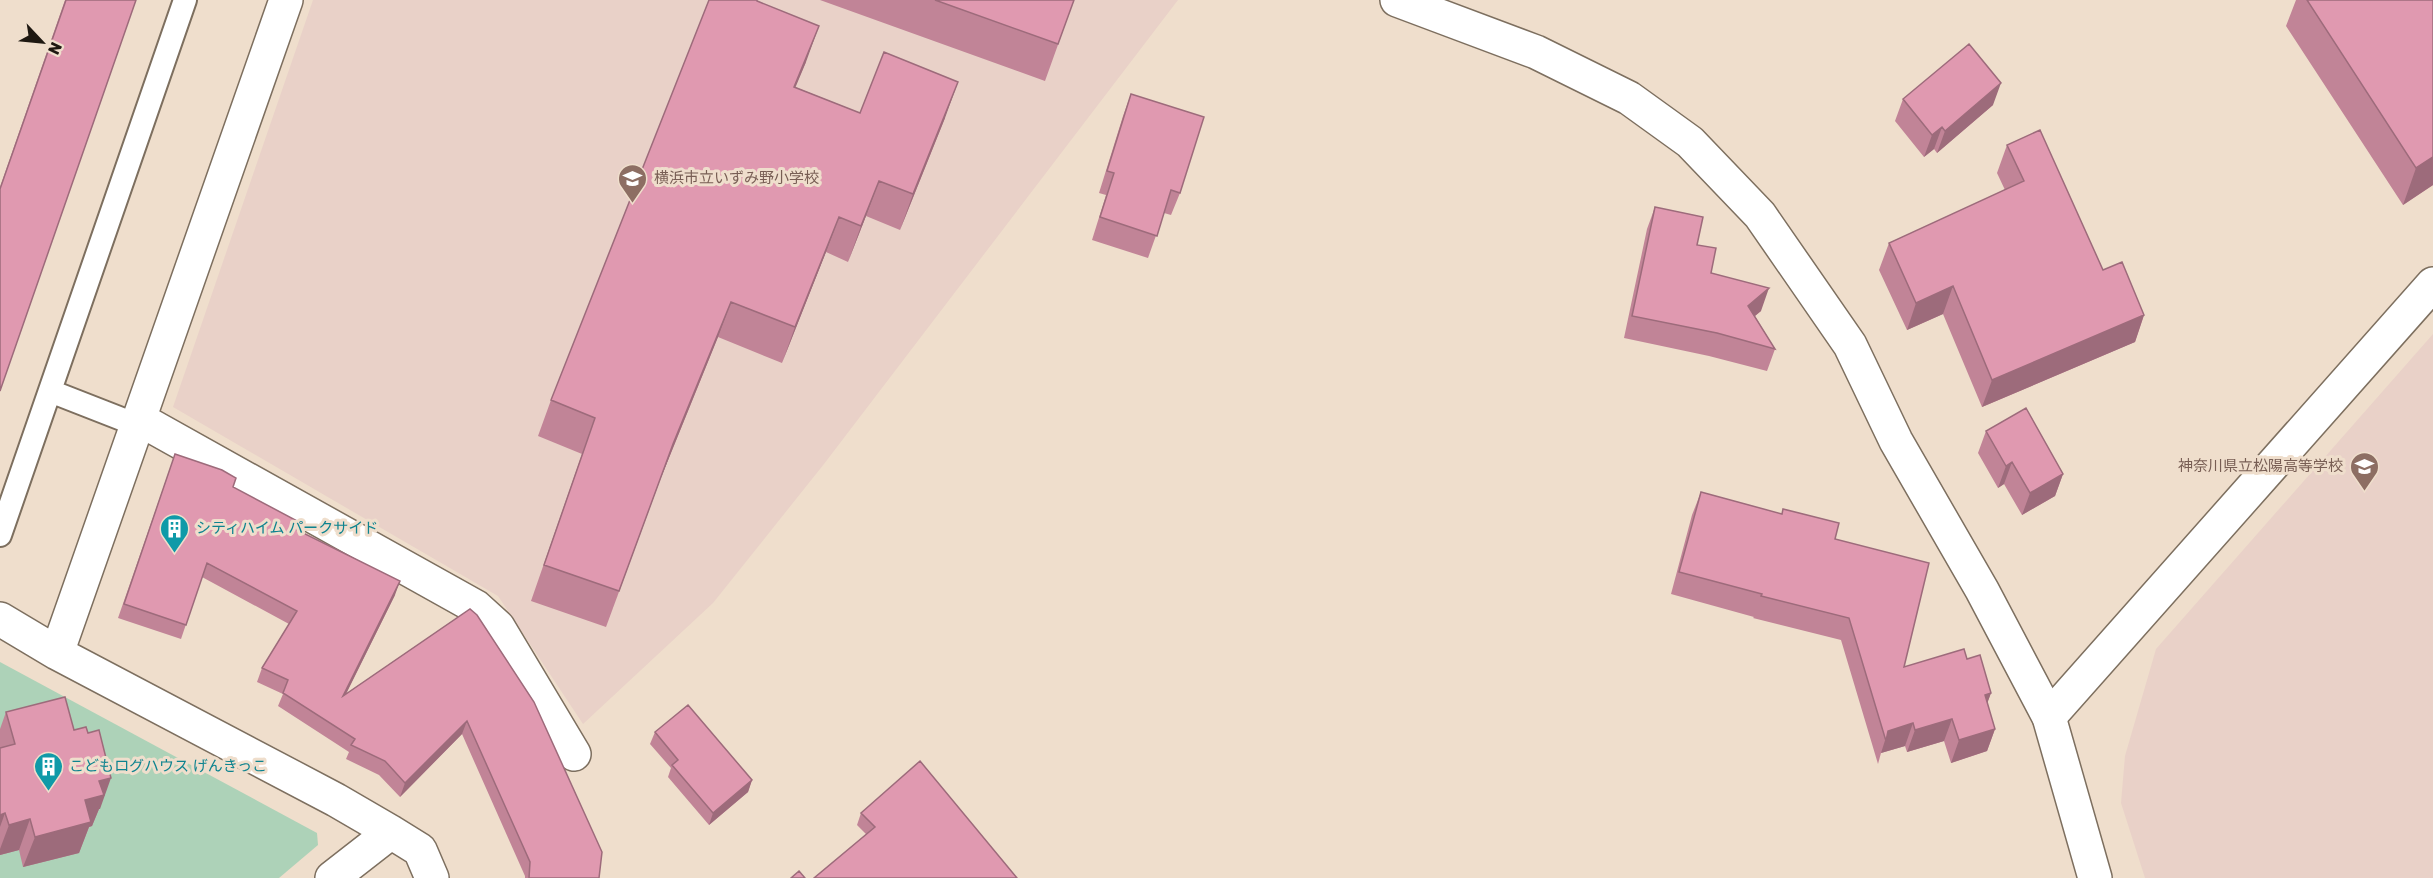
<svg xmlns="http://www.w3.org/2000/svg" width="2433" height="878" font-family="Rubik,'Noto Sans JP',sans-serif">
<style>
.education{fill:#e9d1c8}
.green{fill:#add2b8}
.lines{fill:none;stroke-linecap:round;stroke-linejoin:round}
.lane-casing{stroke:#7d6f5f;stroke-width:26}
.street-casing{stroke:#7d6f5f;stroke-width:36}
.secondary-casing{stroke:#7d6f5f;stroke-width:36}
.lane{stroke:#fff;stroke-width:22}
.street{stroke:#fff;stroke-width:33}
.secondary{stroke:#fff;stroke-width:33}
.wall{fill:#c18497}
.shaded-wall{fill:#9d6b7b}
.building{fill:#e099b0;stroke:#9d6b7b;stroke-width:1.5}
.labels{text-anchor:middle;stroke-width:6;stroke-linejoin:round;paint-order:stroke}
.education-label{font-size:15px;fill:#785e54;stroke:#efdecc;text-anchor:start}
.culture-label{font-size:15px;fill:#0d838f;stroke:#efdecc;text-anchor:start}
</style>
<rect width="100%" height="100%" fill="#efdecc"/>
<path class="education" d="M 313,0 L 1178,0 L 824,464 L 713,603 L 583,724 L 498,596 L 173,407 Z
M 2433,334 L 2433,878 L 2145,878 L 2121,803 L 2125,756 L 2156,649 Z"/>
<path class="green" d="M 0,662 L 317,833 L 318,845 L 279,878 L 0,878 Z"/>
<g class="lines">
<defs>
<path id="lane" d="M 50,391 L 137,425
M 0,535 L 185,0"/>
<path id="street" d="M 139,419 L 476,607 L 498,627 L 574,754
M 0,619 L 57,653 L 336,800 L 391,832 L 420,850 L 432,878
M 57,653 L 286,0
M 2049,717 L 2433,284
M 332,878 L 391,832"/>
<path id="secondary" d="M 1397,0 L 1536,52 L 1629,98 L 1690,142 L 1760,215 L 1850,345 L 1896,441 L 1982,590 L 2049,717 L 2095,878"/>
</defs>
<use href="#lane" class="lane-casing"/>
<use href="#street" class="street-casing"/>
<use href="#secondary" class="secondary-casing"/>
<use href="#lane" class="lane"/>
<use href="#street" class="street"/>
<use href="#secondary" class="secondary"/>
</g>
<path class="wall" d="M 65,0 L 136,0 L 0,391 L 0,187 Z
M 820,0 L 1074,0 L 1045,81 Z
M 2296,0 L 2433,0 L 2433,185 L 2403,205 L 2286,26 Z
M 757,1 L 806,62 L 795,87 L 860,113 L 945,118 L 900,230 L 866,216 L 848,262 L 826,252 L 782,363 L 718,337 L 660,480 L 606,627 L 531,601 L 582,454 L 538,436 L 551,400 Z
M 1131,94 L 1180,193 L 1171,215 L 1164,213 L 1148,258 L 1092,240 L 1106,195 L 1099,193 L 1123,116 Z
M 1903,99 L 1993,105 L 1937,153 L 1934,149 L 1924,157 L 1895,121 Z
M 2007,145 L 2103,270 L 2144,315 L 2135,342 L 1982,407 L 1943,314 L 1907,330 L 1879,270 L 1889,243 L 2005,190 L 1997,173 Z
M 1655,207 L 1711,273 L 1761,311 L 1755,316 L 1775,349 L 1767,371 L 1709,356 L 1624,338 L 1647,229 Z
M 1986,431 L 2063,474 L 2055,496 L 2022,515 L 2004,484 L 1998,488 L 1978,453 Z
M 175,454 L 233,487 L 395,595 L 346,694 L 470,609 L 599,878 L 525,878 L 525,876 L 462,734 L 400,797 L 379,775 L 346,759 L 349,752 L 278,706 L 283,694 L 257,682 L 262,668 L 289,624 L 202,577 L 181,639 L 118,618 Z
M 1701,492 L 1782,514 L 1783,509 L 1835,539 L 1904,667 L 1967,659 L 1991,693 L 1987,703 L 1995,729 L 1987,751 L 1951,763 L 1944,741 L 1907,752 L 1905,746 L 1881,753 L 1878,764 L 1841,640 L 1753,618 L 1754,617 L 1671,594 L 1692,515 Z
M 6,712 L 74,730 L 100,809 L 99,809 L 92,826 L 89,827 L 79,853 L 23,867 L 19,850 L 0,855 L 0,729 Z
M 655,732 L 752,780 L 748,792 L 709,825 L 668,777 L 671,768 L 650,744 Z
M 861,813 L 1017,878 L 866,834 L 857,825 Z"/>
<path class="shaded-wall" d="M 819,26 L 806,62 L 781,122 L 794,87 Z
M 958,82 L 945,118 L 900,230 L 913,194 Z
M 2001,83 L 1993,105 L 1937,153 L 1945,131 Z
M 1942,127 L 1934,149 L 1924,157 L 1932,135 Z
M 2433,157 L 2433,185 L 2403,205 L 2416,168 Z
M 879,181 L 866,216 L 848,262 L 861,226 Z
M 839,217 L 826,252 L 782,363 L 795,327 Z
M 1953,286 L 1943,314 L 1907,330 L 1916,303 Z
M 1769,288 L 1761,311 L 1740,328 L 1748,306 Z
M 731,302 L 718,337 L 660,480 L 606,627 L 673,444 Z
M 2144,315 L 2135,342 L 1982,407 L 1992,380 Z
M 2012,462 L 2004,484 L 1998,488 L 2006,466 Z
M 2063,474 L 2055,496 L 2022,515 L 2030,493 Z
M 400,581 L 395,595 L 338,710 L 343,696 Z
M 1991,693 L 1983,715 L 1985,695 Z
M 1952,719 L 1944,741 L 1907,752 L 1915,730 Z
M 467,721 L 462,734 L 400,797 L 405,783 Z
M 1913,723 L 1905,746 L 1881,753 L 1888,731 Z
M 1995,729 L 1987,751 L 1951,763 L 1959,740 Z
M 111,778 L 100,809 L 99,809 L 92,826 L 89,827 L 79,853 L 23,867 L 35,837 L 85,800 L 99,781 Z
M 752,780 L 748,792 L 709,825 L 713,813 Z
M 5,813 L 0,827 L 0,815 Z
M 30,819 L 19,850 L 0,855 L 0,849 L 9,825 Z"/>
<path class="building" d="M 66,0 L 136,0 L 0,391 L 0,189 Z
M 709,0 L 757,0 L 757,1 L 819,26 L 794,87 L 860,113 L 884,52 L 958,82 L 913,194 L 879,181 L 861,226 L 839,217 L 795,327 L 731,302 L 673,444 L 619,591 L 544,565 L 595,418 L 551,400 Z
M 935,0 L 1074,0 L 1058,44 Z
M 2307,0 L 2433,0 L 2433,157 L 2416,168 Z
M 1969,44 L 2001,83 L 1945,131 L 1942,127 L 1932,135 L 1903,99 Z
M 1131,94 L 1204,117 L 1180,193 L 1171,190 L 1157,236 L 1100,217 L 1114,173 L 1107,171 Z
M 2040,130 L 2103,270 L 2122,262 L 2144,315 L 1992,380 L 1953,286 L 1916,303 L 1889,243 L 2024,181 L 2007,145 Z
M 1655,207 L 1703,217 L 1697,245 L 1716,248 L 1711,273 L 1769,288 L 1748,306 L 1775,349 L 1717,333 L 1632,316 Z
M 2026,408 L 2063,474 L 2030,493 L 2012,462 L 2006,466 L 1986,431 Z
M 175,454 L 222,470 L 236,478 L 233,487 L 301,523 L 297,530 L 400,581 L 343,696 L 470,609 L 477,615 L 534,702 L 602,852 L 599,878 L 529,878 L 530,862 L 467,721 L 405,783 L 385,761 L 351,745 L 355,739 L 283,693 L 288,680 L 262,668 L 297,611 L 207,563 L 186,625 L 124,604 Z
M 1701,492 L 1782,514 L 1783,509 L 1839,523 L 1835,539 L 1929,563 L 1904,667 L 1964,649 L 1967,659 L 1980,655 L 1991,693 L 1985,695 L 1995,729 L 1959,740 L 1952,719 L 1915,730 L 1913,723 L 1888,731 L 1886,741 L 1849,618 L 1761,596 L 1762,594 L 1679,572 Z
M 65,697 L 74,730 L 86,727 L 88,733 L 99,730 L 111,778 L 99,781 L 104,795 L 85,800 L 91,822 L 35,837 L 30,819 L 9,825 L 5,813 L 0,815 L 0,748 L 15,744 L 6,712 Z
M 688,705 L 752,780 L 713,813 L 672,765 L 678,760 L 655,732 Z
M 920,761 L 1017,878 L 814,878 L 875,827 L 861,813 Z
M 799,871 L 805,878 L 791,878 Z"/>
<defs>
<symbol id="school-pin" viewBox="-11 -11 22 30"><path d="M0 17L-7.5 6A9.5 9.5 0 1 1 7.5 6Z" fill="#8d6e63" stroke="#efdecc"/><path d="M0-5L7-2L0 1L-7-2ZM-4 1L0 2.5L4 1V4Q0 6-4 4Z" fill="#fff"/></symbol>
<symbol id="building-pin" viewBox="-11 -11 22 30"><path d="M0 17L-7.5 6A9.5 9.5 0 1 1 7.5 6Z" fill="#0f9aa8" stroke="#efdecc"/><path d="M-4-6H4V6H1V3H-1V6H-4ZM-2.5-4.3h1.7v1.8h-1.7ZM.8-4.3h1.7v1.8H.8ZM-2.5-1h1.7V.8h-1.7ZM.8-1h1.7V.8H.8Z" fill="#fff"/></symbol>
</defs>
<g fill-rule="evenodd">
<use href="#school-pin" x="616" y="162" width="33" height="45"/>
<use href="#school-pin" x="2348" y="450" width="33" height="45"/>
<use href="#building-pin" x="158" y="512" width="33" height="45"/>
<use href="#building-pin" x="32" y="750" width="33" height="45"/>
</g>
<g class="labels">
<g class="education-label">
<text x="654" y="183">横浜市立いずみ野小学校</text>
<text x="2343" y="471" text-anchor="end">神奈川県立松陽高等学校</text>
</g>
<g class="culture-label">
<text x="196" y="533">シティハイム パークサイド</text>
<text x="69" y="771">こどもログハウス げんきっこ</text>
</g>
</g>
<g transform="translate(42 42) rotate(116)" stroke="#efdecc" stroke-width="4.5" paint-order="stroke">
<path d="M0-4.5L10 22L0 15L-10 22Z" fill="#1e1811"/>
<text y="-9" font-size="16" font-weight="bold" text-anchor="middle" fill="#1e1811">N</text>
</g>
</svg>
